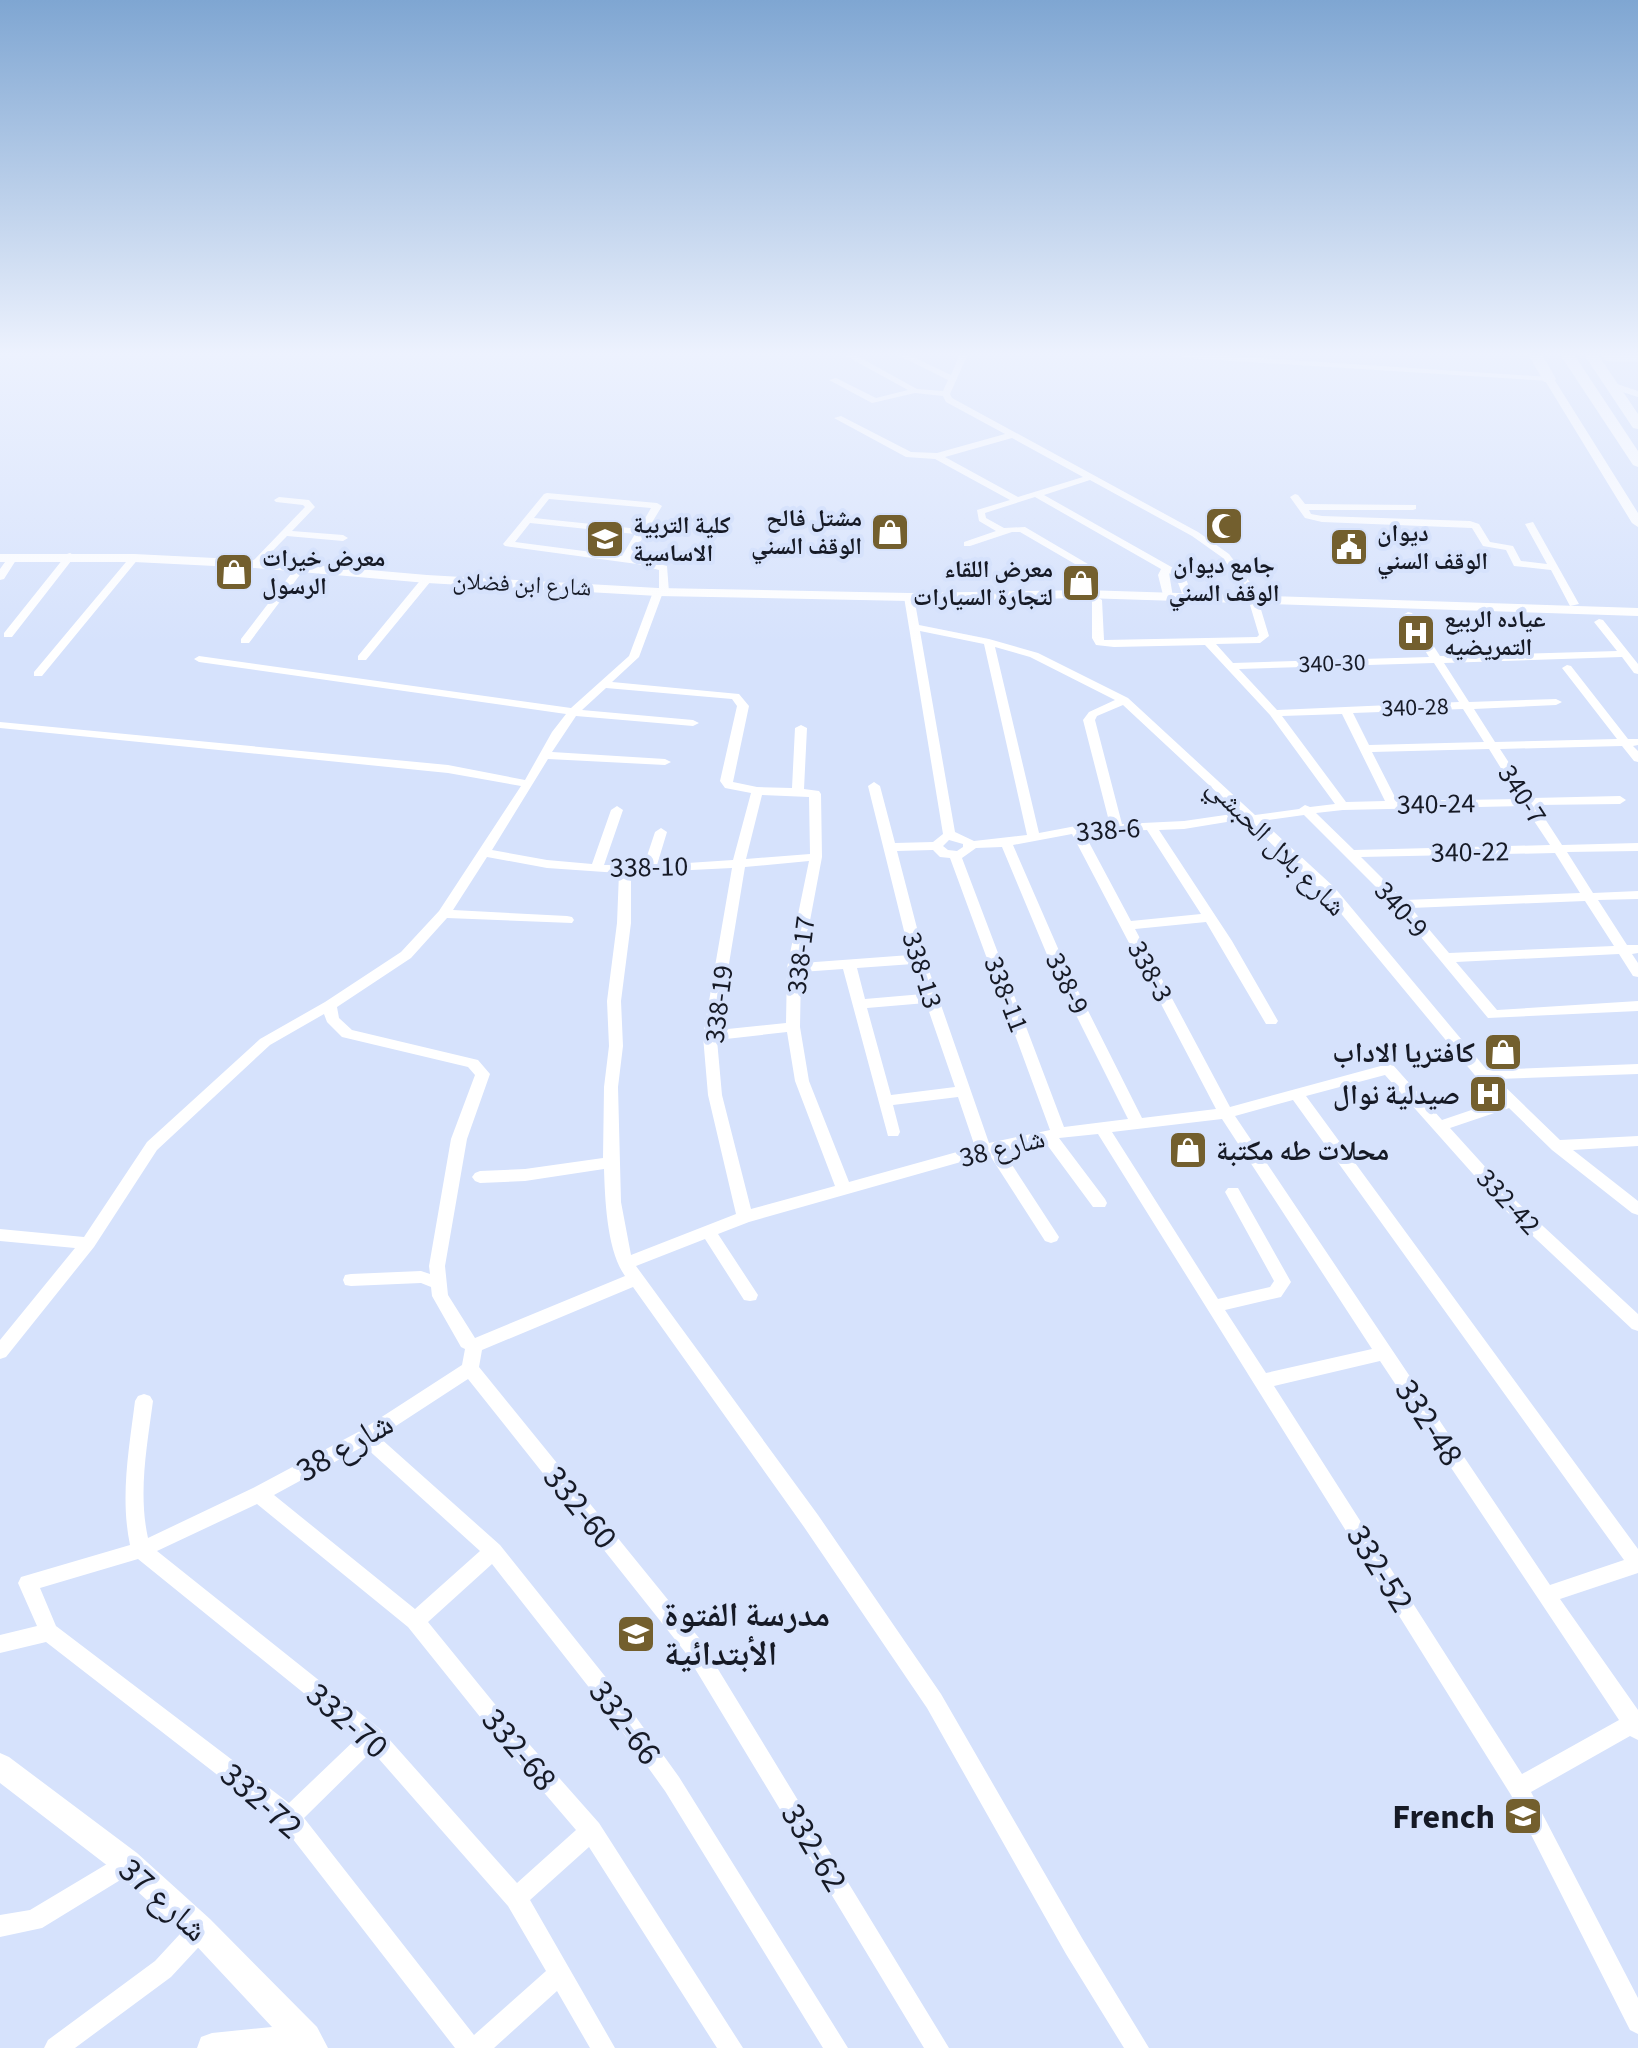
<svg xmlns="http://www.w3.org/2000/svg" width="1638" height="2048" font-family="'Source Sans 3','Noto Naskh Arabic',sans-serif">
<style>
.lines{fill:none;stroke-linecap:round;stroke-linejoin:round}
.street{fill:#fff;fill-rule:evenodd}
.secondary{fill:#fff;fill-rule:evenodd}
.highway{fill:#fff;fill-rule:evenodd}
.labels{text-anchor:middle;stroke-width:8;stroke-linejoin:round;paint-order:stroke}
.far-poi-label{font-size:24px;font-weight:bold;fill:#161a26;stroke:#d6e2fc;text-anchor:start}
.far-street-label{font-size:24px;fill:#161a26;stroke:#d6e2fc}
.street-label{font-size:28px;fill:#161a26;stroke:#d6e2fc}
.poi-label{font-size:28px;font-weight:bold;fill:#161a26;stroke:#d6e2fc;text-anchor:end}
.near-street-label{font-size:34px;fill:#161a26;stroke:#d6e2fc}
.near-poi-label{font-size:34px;font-weight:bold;fill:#161a26;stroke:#d6e2fc;text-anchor:start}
</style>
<rect width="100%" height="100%" fill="#d6e2fc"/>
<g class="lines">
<path class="street" d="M 846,356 L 857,356 L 917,389 L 943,391 L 948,380 L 900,356 L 911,356 L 951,375 L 959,356 L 967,356 L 950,394 L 952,398 L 1198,532 L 1229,554 L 1263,600 L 1259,603 L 1269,636 L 1260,643 L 1216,644 L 1233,663 L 1429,657 L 1403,615 L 1408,612 L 1412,613 L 1440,656 L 1617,651 L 1594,622 L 1599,619 L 1603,620 L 1638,664 L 1638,674 L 1634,673 L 1622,657 L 1444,663 L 1469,702 L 1556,699 L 1562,702 L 1556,705 L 1474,709 L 1495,742 L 1617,739 L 1562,668 L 1567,665 L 1571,666 L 1628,739 L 1638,739 L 1638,745 L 1633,746 L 1638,751 L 1638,762 L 1634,761 L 1622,746 L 1500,749 L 1532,798 L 1620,796 L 1626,800 L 1620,804 L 1536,805 L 1562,845 L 1638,843 L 1638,851 L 1567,852 L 1593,893 L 1638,891 L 1638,899 L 1598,900 L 1627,945 L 1638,945 L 1638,953 L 1632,954 L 1638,963 L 1638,977 L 1633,976 L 1619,954 L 1456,962 L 1497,1010 L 1638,1001 L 1638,1011 L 1488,1018 L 1396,907 L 1304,815 L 1262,821 L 1334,887 L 1487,1070 L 1638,1064 L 1638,1074 L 1497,1079 L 1560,1140 L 1638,1136 L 1638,1146 L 1573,1150 L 1638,1201 L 1638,1215 L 1632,1213 L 1552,1150 L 1509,1108 L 1450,1128 L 1517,1202 L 1638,1314 L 1638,1331 L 1632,1329 L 1505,1210 L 1385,1075 L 1306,1096 L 1638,1549 L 1638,1573 L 1560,1599 L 1638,1710 L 1638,1740 L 1630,1736 L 1531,1792 L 1638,1998 L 1638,2034 L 1630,2030 L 1511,1795 L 1098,1134 L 1059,1138 L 1105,1199 L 1107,1203 L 1105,1207 L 1093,1207 L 1045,1142 L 1003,1151 L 1059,1237 L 1057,1241 L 1051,1243 L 1045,1241 L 989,1154 L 749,1222 L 718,1234 L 758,1295 L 756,1300 L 750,1301 L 744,1300 L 705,1239 L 636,1266 L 818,1515 L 941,1694 L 1082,1938 L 1149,2048 L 1124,2048 L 1066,1954 L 927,1708 L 804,1527 L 633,1287 L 482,1350 L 479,1367 L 699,1638 L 949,2048 L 924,2048 L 685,1652 L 468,1379 L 379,1437 L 500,1545 L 620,1695 L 679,1777 L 848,2048 L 823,2048 L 665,1791 L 606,1709 L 492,1564 L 428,1622 L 507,1719 L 599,1823 L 743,2048 L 717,2048 L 589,1847 L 530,1900 L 615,2048 L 590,2048 L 557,1991 L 494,2048 L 455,2048 L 282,1825 L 46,1642 L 0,1653 L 0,1635 L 37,1626 L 18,1583 L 21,1577 L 130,1545 C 120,1497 129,1449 135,1401 L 138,1396 L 144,1394 L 150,1396 L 153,1401 C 147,1446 138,1493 148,1538 L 253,1488 L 360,1431 L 462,1365 L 465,1349 L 461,1347 L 432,1296 L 431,1287 L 421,1283 L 351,1286 L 345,1285 L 343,1280 L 345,1275 L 351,1274 L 421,1271 L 430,1274 L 429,1266 L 451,1139 L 475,1075 L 468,1067 L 342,1037 L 327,1022 L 324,1014 L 270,1045 L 157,1150 L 94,1247 L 6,1357 L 0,1359 L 0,1340 L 75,1248 L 0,1241 L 0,1229 L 84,1237 L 147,1142 L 260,1039 L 325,1002 L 401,952 L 439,911 L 521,786 L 448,773 L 0,728 L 0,722 L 448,765 L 525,780 L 552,732 L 566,714 L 199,662 L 194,659 L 199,656 L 571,708 L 629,656 L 653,592 L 659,589 L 659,570 L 637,564 L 505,546 L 503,544 L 544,494 L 547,493 L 657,503 L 662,506 L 631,557 L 667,566 L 669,592 L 662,595 L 639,657 L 612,682 L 739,694 L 749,706 L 733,782 L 757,787 L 792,788 L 795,728 L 801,725 L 807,728 L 804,789 L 819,791 L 821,794 L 822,857 L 802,963 L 910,955 L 868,786 L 874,782 L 880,786 L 895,843 L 933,842 L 943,834 L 904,597 L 905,595 L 914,597 L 919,625 L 989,639 L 1038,653 L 1128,698 L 1255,815 L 1299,809 L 1305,805 L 1310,807 L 1335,804 L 1270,715 L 1205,645 L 1114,647 L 1096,645 L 1092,638 L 1092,600 L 1097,597 L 1102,600 L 1104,640 L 1257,637 L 1259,635 L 1250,605 L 1254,602 L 1223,558 L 1192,536 L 1090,480 L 1044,495 L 1175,569 L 1186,579 L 1193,597 L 1192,599 L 1184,599 L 1177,580 L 1169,573 L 1173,597 L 1164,599 L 1158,575 L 1161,569 L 1035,497 L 985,513 L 986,518 L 1004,528 L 1025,527 L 1093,567 L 1093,571 L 1087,571 L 1020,532 L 1012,532 L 970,546 L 964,546 L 964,542 L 996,531 L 979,521 L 977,510 L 1010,500 L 935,459 L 906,457 L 834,418 L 841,416 L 911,452 L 937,453 L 1005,434 L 946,402 L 943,396 L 915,393 L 872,403 L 829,380 L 836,378 L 876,398 L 908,390 ZM 1012,438 L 1083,477 L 1018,497 L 945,457 ZM 549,499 L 651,508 L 639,529 L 534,518 ZM 530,523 L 635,534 L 622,556 L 515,542 ZM 920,631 L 984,644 L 1027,835 L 974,841 L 955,832 ZM 995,647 L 1030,657 L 1115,700 L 1089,712 L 1083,720 L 1110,825 L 1076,826 L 1039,833 ZM 1434,663 L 1459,702 L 1277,710 L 1239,669 ZM 606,688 L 732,699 L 737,706 L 720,781 L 725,788 L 751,793 L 733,860 L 657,865 L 667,832 L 661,828 L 655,832 L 644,865 L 604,865 L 623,810 L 617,806 L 611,810 L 592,864 L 547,860 L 492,850 L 548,759 L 665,765 L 671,762 L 665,759 L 552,752 L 576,716 L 693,726 L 699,723 L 693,720 L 582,710 ZM 1123,705 L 1239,813 L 1184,821 L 1122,824 L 1095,720 L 1097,716 ZM 1463,709 L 1484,742 L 1369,745 L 1353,713 ZM 1342,714 L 1385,801 L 1346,802 L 1282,716 ZM 1489,749 L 1520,799 L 1397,801 L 1372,752 ZM 762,795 L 809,797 L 810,854 L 746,859 ZM 1524,806 L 1550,845 L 1354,850 L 1316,813 L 1343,810 ZM 1245,819 L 1324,893 L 1478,1079 L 1501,1100 L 1442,1120 L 1393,1065 L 1388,1064 L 1230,1107 L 1135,929 L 1206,922 L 1266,1024 L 1276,1024 L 1278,1021 L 1232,941 L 1159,830 L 1184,829 ZM 1147,830 L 1201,914 L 1131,921 L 1084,833 ZM 1072,834 L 1216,1109 L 1142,1118 L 1067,969 L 1013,845 ZM 949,840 L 963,844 L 963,847 L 957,851 L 948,850 L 943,846 ZM 1002,847 L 1053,969 L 1128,1119 L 1064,1127 L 962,858 L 976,848 ZM 933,850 L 940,857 L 950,858 L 1050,1130 L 989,1143 L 925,959 L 897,851 ZM 1555,853 L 1580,893 L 1404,900 L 1361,857 ZM 487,857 L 547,868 L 619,873 L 617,923 L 607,1001 L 609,1046 L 604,1087 L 603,1158 L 525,1169 L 480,1171 L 475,1173 L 472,1177 L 475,1181 L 480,1183 L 525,1181 L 604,1169 C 605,1200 607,1251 625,1276 L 475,1338 L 448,1295 L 445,1266 L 467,1139 L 490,1074 L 478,1060 L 352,1030 L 339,1018 L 337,1007 L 411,958 L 447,918 L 572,923 L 574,920 L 572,917 L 567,916 L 453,910 ZM 809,861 L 787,968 L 786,1023 L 718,1030 L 745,867 ZM 732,868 L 703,1036 L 708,1095 L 736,1214 L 631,1255 L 621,1202 L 618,1087 L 623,1046 L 621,1001 L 631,923 L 631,873 ZM 1585,901 L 1614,946 L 1449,953 L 1411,908 ZM 913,964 L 923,994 L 865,999 L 857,968 ZM 843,969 L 888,1136 L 898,1136 L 900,1132 L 893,1105 L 958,1097 L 975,1147 L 849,1182 L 809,1081 L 800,1027 L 801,972 ZM 926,1003 L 955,1087 L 891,1095 L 867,1008 ZM 787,1032 L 795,1081 L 835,1186 L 751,1209 L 722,1095 L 717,1040 ZM 1293,1100 L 1624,1560 L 1550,1585 L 1235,1116 ZM 1222,1119 L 1372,1349 L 1266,1373 L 1225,1310 L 1281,1297 L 1291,1282 L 1238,1188 L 1228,1188 L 1225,1192 L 1274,1281 L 1270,1287 L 1218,1299 L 1112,1132 ZM 1380,1361 L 1619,1720 L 1522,1774 L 1274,1386 ZM 364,1446 L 480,1551 L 415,1609 L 274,1495 ZM 257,1504 L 408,1627 L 493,1733 L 576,1830 L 517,1883 L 380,1729 L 157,1551 ZM 138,1559 L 358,1737 L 289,1803 L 56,1626 L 40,1588 ZM 372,1751 L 508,1906 L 546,1971 L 474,2035 L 304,1818 Z
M 1181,356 L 1228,356 L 1549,377 L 1553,379 L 1549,381 L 1185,358 Z
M 1295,494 L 1298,495 L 1305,504 L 1416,505 L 1416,509 L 1413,510 L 1309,510 L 1311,514 L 1322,516 L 1470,521 L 1479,524 L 1490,542 L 1513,546 L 1521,561 L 1547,564 L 1525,524 L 1533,522 L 1579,604 L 1570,606 L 1551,570 L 1514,566 L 1506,550 L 1483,546 L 1472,528 L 1322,522 L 1305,518 L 1290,497 Z
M 279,497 L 309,500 L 315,507 L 292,531 L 343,535 L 348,538 L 343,541 L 287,536 L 258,566 L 252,566 L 252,562 L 305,507 L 303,505 L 276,502 L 274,500 Z
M 70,553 L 75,556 L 12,637 L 4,637 L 4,633 L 67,554 Z
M 10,555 L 18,557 L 4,579 L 0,580 L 0,569 Z
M 131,556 L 139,558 L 42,676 L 34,676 L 34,672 Z
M 297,566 L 305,568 L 249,643 L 241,643 L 241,639 Z
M 427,576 L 431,577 L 431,581 L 366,660 L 358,660 L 358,656 L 423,577 Z
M 127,1852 L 135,1855 L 138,1863 L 135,1871 L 42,1928 L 0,1937 L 0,1915 L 30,1910 Z
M 200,1918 L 208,1921 L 211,1929 L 208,1937 L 171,1977 L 75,2048 L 44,2048 L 48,2040 L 155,1961 L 192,1921 Z"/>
<path class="secondary" d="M 1602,356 L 1638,356 L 1638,362 L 1606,361 Z
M 1545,377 L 1554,379 L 1638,513 L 1638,527 L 1632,523 L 1544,379 Z
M 1611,382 L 1638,391 L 1638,397 L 1607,387 L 1607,383 Z
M 0,554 L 134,554 L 255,560 L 427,575 L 658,588 L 909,593 L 1084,590 L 1638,608 L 1638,616 L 1084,598 L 909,601 L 658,596 L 427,583 L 255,568 L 134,562 L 0,562 Z
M 0,1753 L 9,1757 L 137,1853 L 210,1919 L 317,2027 L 328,2048 L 197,2048 L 201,2037 L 212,2033 L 272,2027 L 190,1939 L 117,1873 L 0,1783 Z"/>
<path class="highway" d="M 1529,356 L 1543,356 L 1556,379 L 1554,382 L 1544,382 Z
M 1561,356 L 1575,356 L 1638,451 L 1638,467 L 1633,465 Z
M 1585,356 L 1599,356 L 1638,414 L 1638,429 L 1633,428 Z"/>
</g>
<linearGradient id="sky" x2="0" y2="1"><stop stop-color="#7fa6d2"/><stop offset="0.55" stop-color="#edf2fe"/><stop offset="1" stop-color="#edf2fe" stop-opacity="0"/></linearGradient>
<rect width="1638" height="643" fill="url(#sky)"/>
<defs>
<symbol id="mosque-square" viewBox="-11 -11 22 22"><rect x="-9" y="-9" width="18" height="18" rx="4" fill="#735f2e" stroke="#d6e2fc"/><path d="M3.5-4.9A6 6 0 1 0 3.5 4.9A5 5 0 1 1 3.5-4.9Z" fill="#fff"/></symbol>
<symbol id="shop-square" viewBox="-11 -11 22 22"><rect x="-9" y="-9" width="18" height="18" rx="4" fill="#735f2e" stroke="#d6e2fc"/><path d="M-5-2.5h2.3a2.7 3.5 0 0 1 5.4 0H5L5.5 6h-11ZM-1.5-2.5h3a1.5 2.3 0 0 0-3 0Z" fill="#fff"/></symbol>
<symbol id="school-square" viewBox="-11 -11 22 22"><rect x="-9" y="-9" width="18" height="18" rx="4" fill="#735f2e" stroke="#d6e2fc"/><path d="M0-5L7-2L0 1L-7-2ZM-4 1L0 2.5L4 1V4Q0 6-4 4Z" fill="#fff"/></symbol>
<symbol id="civic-square" viewBox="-11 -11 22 22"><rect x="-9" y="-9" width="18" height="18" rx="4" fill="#735f2e" stroke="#d6e2fc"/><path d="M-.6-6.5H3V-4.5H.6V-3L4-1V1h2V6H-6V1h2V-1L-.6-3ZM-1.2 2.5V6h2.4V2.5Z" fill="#fff"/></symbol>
<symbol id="hospital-square" viewBox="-11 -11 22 22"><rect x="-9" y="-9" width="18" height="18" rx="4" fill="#735f2e" stroke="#d6e2fc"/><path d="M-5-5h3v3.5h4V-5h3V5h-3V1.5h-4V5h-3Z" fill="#fff"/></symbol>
</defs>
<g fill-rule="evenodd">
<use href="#mosque-square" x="1202" y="504" width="44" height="44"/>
<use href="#shop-square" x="868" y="510" width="44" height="44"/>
<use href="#school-square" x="583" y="517" width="44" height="44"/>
<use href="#civic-square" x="1327" y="525" width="44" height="44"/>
<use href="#shop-square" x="212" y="550" width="44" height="44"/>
<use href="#shop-square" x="1059" y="561" width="44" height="44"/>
<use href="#hospital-square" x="1394" y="611" width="44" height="44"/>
<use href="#shop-square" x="1481" y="1030" width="44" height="44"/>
<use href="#hospital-square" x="1466" y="1072" width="44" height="44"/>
<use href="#shop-square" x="1166" y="1128" width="44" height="44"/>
<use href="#school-square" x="614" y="1612" width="44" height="44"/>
<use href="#school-square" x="1501" y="1794" width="44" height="44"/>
</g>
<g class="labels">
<g class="far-poi-label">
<text x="862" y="526" text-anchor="end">مشتل فالح<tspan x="862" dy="28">الوقف السني</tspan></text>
<text x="633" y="533">كلية التربية<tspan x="633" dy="28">الاساسية</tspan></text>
<text x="1377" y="541">ديوان<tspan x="1377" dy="28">الوقف السني</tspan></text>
<text x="262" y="566">معرض خيرات<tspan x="262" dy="28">الرسول</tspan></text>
<text x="1224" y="573" text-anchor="middle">جامع ديوان<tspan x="1224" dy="28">الوقف السني</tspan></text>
<text x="1053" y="577" text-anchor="end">معرض اللقاء<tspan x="1053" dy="28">لتجارة السيارات</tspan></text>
<text x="1444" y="627">عياده الربيع<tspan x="1444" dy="28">التمريضيه</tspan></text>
</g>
<g class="far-street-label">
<text transform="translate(522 584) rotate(3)" y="8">شارع ابن فضلان</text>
<text transform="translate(1332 663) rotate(-2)" y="8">340-30</text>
<text transform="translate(1415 707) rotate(-2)" y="8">340-28</text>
</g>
<g class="street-label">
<text transform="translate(1523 794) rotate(57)" y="10">340-7</text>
<text transform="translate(1436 803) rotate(-1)" y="10">340-24</text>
<text transform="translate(1108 829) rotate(-4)" y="10">338-6</text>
<text transform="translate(1277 846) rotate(45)" y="10">شارع بلال الحبشي</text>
<text transform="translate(1470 851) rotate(-1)" y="10">340-22</text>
<text transform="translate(649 866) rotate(-1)" y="10">338-10</text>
<text transform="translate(1402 909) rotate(48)" y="10">340-9</text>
<text transform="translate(800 955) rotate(-83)" y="10">338-17</text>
<text transform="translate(923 970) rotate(73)" y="10">338-13</text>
<text transform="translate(1151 971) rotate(62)" y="10">338-3</text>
<text transform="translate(1068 983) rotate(64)" y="10">338-9</text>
<text transform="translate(1007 994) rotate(69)" y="10">338-11</text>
<text transform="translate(718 1004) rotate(-83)" y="10">338-19</text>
<text transform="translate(1002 1147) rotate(-14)" y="10">شارع 38</text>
<text transform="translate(1509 1201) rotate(47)" y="10">332-42</text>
</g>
<g class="poi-label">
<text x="1475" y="1062">كافتريا الاداب</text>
<text x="1460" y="1104">صيدلية نوال</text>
<text x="1216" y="1160" text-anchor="start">محلات طه مكتبة</text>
</g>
<g class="near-street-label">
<text transform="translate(1430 1422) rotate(57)" y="12">332-48</text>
<text transform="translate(344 1446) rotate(-30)" y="12">شارع 38</text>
<text transform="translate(581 1507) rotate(51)" y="12">332-60</text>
<text transform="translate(1381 1568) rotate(58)" y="12">332-52</text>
<text transform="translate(348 1720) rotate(41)" y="12">332-70</text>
<text transform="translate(626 1722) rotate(53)" y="12">332-66</text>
<text transform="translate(520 1749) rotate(50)" y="12">332-68</text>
<text transform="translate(262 1800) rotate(41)" y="12">332-72</text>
<text transform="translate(815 1847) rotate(59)" y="12">332-62</text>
<text transform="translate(164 1899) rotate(42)" y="12">شارع 37</text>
</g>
<g class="near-poi-label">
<text x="664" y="1626">مدرسة الفتوة<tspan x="664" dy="39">الأبتدائية</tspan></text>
<text x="1495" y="1828" text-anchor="end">French</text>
</g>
</g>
</svg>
